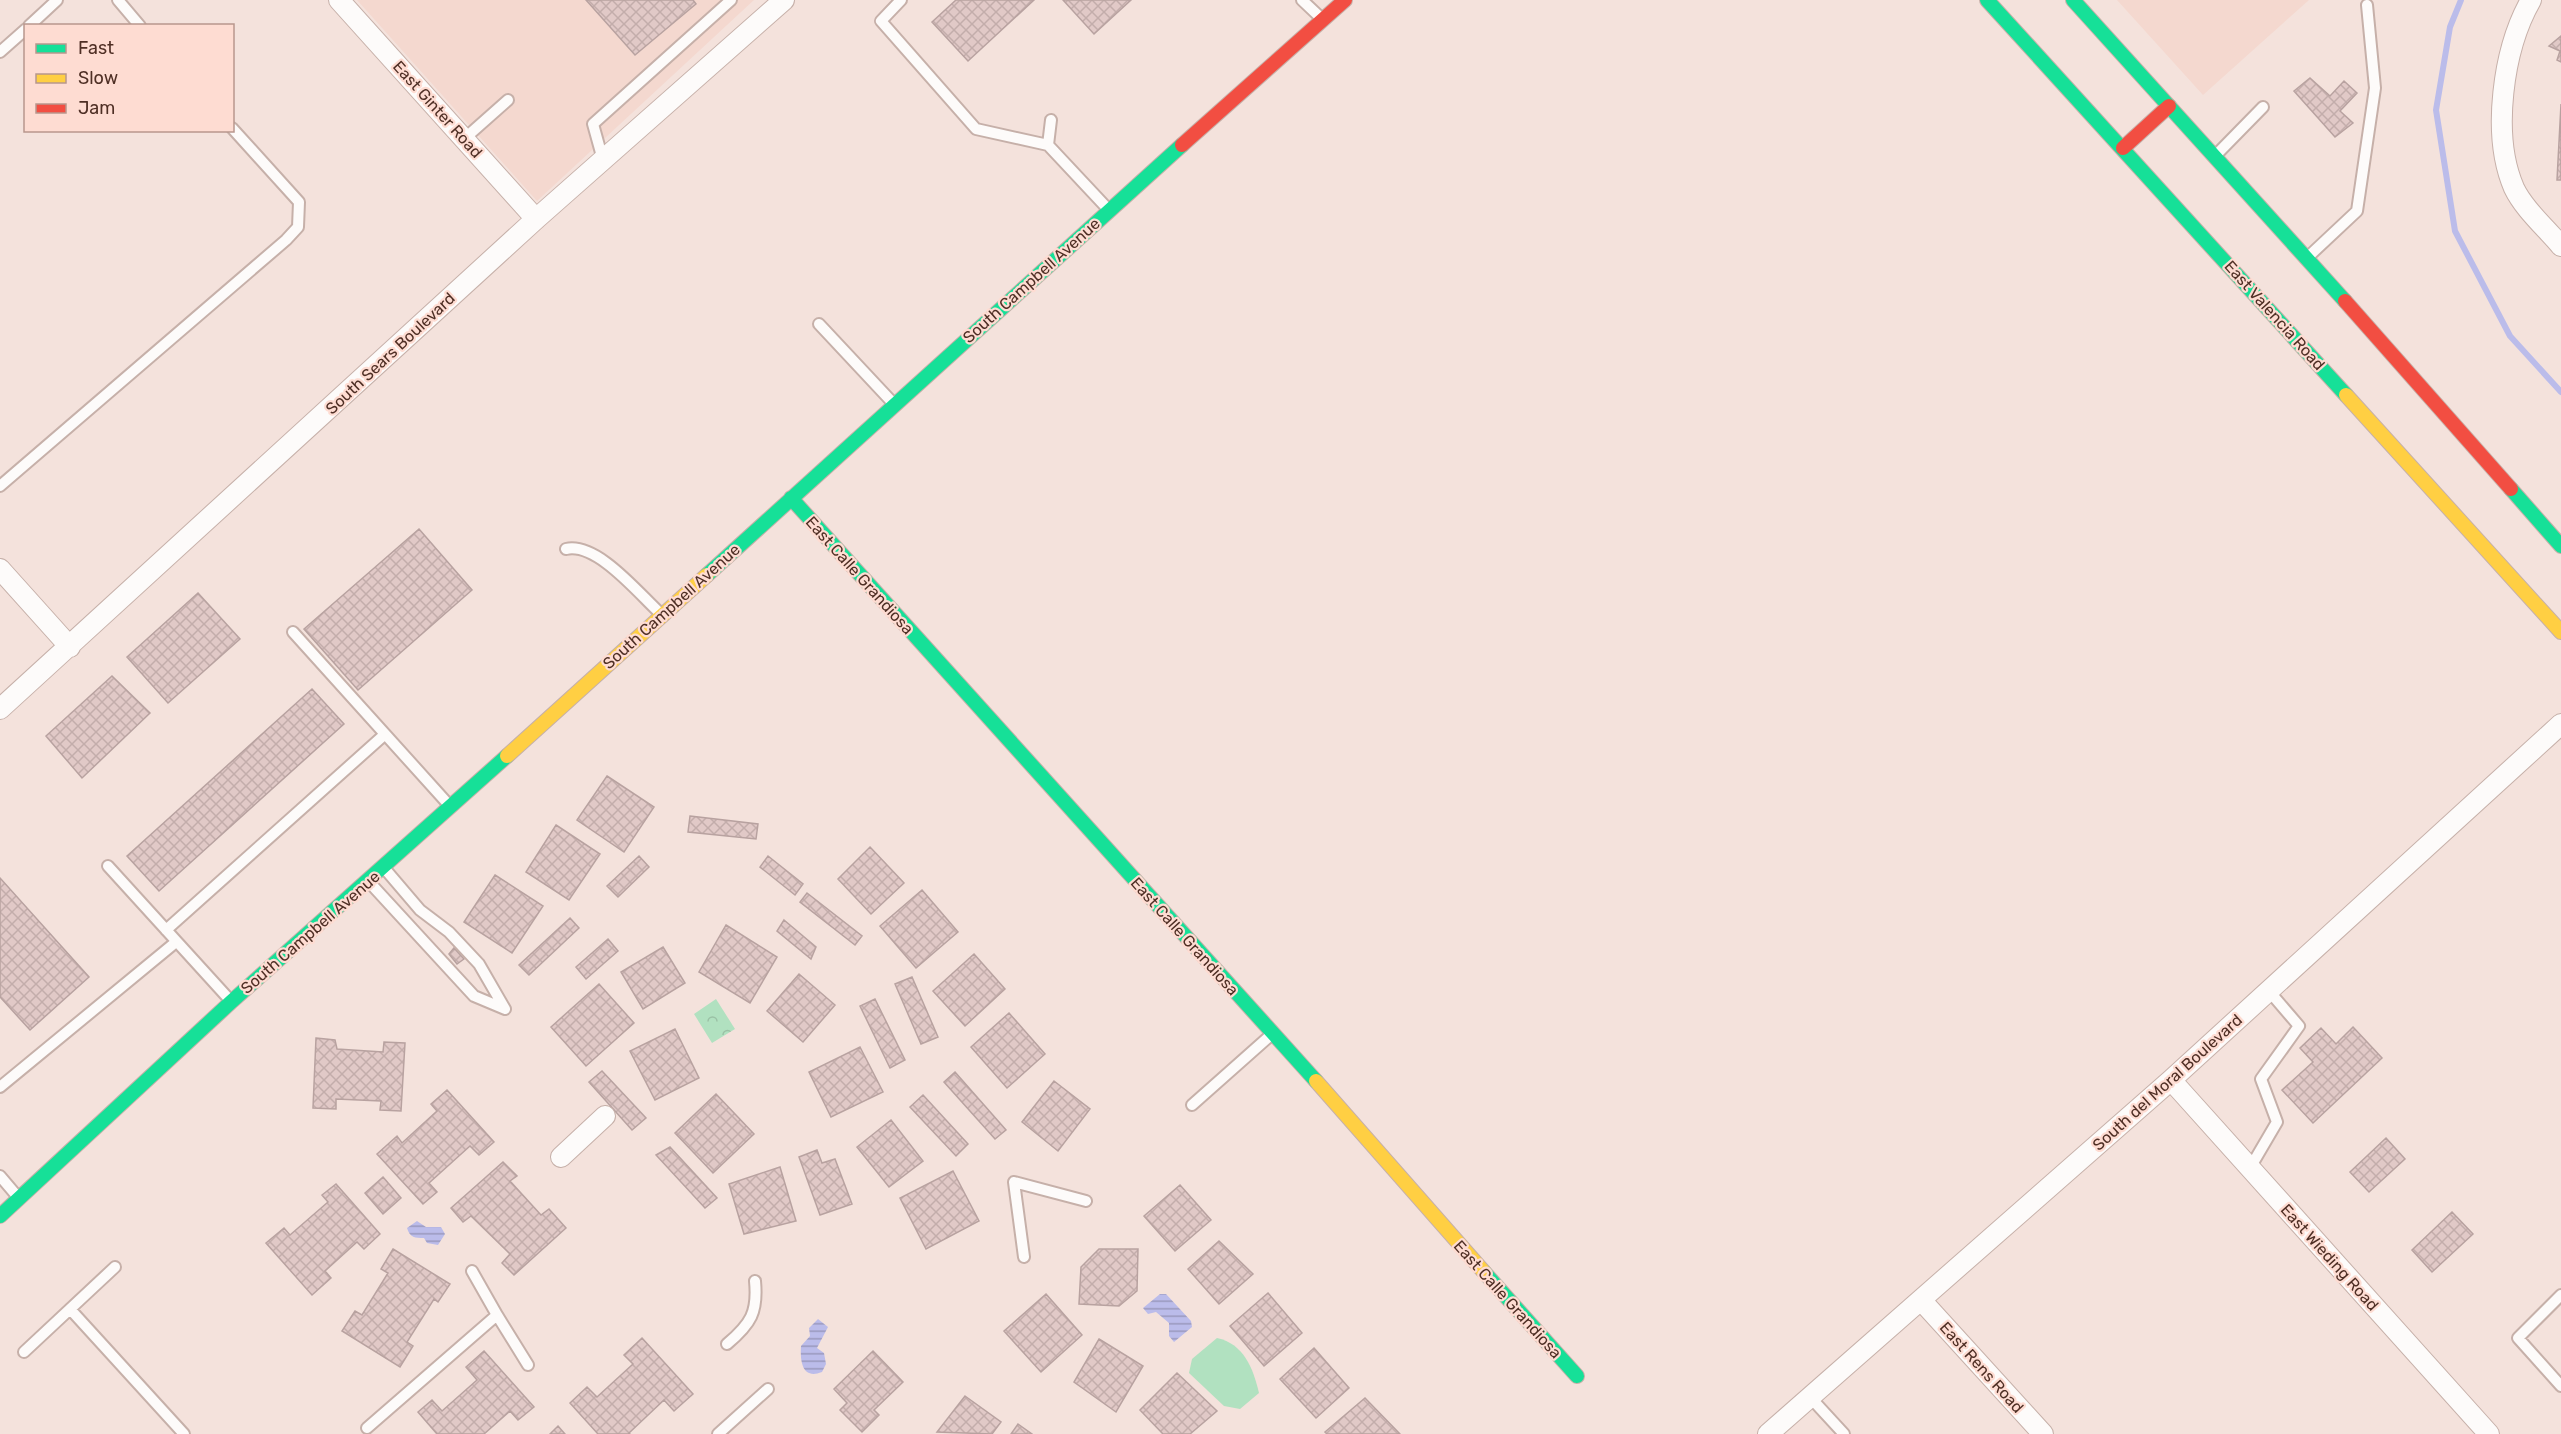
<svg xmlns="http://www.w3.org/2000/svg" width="2561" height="1434" font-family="Rubik,sans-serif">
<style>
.built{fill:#f4d8cf}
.green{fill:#b1e1c0}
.park{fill:url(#park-crowns)}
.water{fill:url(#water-rules)}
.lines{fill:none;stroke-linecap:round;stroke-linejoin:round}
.stream{stroke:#bbbcea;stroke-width:6}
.building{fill:url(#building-cross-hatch);stroke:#b8a2a0;stroke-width:1.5}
.lane-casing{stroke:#c6b0a9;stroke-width:14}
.street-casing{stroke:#c6b0a9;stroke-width:22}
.fast-casing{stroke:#c6b0a9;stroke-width:16}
.slow-casing{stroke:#c6b0a9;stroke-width:16}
.jam-casing{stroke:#c6b0a9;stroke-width:16}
.lane{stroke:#fdfbfa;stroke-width:10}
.street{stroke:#fdfbfa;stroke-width:20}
.fast{stroke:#16e098;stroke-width:14}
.slow{stroke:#ffcf43;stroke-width:14}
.jam{stroke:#f24e42;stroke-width:14}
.labels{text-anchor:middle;stroke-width:4.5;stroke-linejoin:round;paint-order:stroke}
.street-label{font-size:16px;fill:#4f2f25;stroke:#fedcd2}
</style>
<defs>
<pattern id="park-crowns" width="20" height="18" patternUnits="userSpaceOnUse" patternTransform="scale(1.5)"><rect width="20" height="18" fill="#b1e1c0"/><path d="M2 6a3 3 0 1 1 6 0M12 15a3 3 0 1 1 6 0" fill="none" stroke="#9ac1a5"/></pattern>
<pattern id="water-rules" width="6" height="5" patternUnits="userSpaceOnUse" patternTransform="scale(1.5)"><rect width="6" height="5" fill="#bbbcea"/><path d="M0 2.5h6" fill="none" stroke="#9a99bd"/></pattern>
<pattern id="building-cross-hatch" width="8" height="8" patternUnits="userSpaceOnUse" patternTransform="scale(1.5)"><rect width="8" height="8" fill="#e1c9c7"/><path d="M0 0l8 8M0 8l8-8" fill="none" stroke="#c3adab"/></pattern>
</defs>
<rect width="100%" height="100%" fill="#f4e2dc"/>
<path class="built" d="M 357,0 L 754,0 L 537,201 Z
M 2117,0 L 2309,0 L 2203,95 Z"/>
<path class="green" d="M 1217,1338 C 1244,1344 1253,1368 1259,1393 L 1240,1409 L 1224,1406 L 1189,1373 L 1192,1359 Z"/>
<path class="park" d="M 716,999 L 735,1029 L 712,1043 L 694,1014 Z"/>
<path class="water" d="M 417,1221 L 426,1227 L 441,1227 L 445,1234 L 438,1245 L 427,1243 L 424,1238 C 415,1238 410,1238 407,1228 Z
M 1160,1294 L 1166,1294 L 1191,1321 L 1192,1327 L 1174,1342 L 1169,1336 L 1169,1323 L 1156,1312 L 1148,1314 L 1143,1308 Z
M 818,1319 L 828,1327 L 817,1348 L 824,1353 L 826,1364 L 822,1372 C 802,1380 800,1361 801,1346 L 810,1336 L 809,1328 Z"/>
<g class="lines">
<path class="stream" d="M 2461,0 L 2450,27 L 2436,110 L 2455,231 L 2510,336 L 2561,392"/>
</g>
<path class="building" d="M 586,0 L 693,0 L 696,4 L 635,55 Z
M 956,0 L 1034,0 L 968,61 L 932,22 Z
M 1063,0 L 1131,0 L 1094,34 Z
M 2561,36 L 2561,62 L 2557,60 L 2560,51 L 2549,46 Z
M 2310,78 L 2330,96 L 2344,81 L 2357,93 L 2340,111 L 2353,123 L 2335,137 L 2294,91 Z
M 2561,104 L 2561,180 L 2557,180 Z
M 419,529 L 472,590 L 358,690 L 304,629 Z
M 198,593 L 240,639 L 168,703 L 127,657 Z
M 112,676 L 150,713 L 82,778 L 46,736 Z
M 312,689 L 344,724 L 159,891 L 127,856 Z
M 607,776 L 654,807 L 624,852 L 577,820 Z
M 690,816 L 758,824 L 756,839 L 688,832 Z
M 556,825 L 600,854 L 569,900 L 526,872 Z
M 870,847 L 904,883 L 871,914 L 838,879 Z
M 639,856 L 649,867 L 618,897 L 607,886 Z
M 768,856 L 803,884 L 795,895 L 760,867 Z
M 495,875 L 543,906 L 512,953 L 464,922 Z
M 0,878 L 89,977 L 30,1030 L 0,997 Z
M 922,890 L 958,932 L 916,968 L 880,926 Z
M 807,893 L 862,936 L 855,945 L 800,902 Z
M 570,918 L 579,928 L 529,975 L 519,965 Z
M 784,920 L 816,947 L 811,959 L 777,931 Z
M 726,925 L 777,957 L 750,1003 L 699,972 Z
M 608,939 L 618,951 L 586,979 L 576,967 Z
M 663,947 L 685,983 L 643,1009 L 621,972 Z
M 454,948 L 464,959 L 457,964 L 449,954 Z
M 974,954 L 1005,989 L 965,1026 L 933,991 Z
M 799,974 L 835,1005 L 803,1042 L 767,1011 Z
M 912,977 L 938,1037 L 921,1044 L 895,984 Z
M 599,984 L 634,1023 L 586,1066 L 551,1027 Z
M 875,999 L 905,1060 L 890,1068 L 860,1006 Z
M 1009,1013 L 1045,1054 L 1007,1088 L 971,1047 Z
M 2353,1027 L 2382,1058 L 2313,1123 L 2282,1090 L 2313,1062 L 2300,1048 L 2321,1028 L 2336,1044 Z
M 675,1029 L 699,1078 L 655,1100 L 630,1051 Z
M 316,1038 L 335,1040 L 337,1049 L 383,1052 L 384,1042 L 405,1043 L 401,1111 L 380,1110 L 381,1101 L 336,1099 L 336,1109 L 313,1108 Z
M 860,1047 L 883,1092 L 831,1117 L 809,1072 Z
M 602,1071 L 646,1118 L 632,1130 L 589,1082 Z
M 955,1072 L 1006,1130 L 995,1139 L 944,1082 Z
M 1054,1081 L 1090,1109 L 1058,1151 L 1022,1122 Z
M 447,1090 L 494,1142 L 479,1155 L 470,1146 L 429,1183 L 437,1192 L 423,1204 L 377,1154 L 397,1136 L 402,1143 L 437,1111 L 431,1104 Z
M 716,1094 L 754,1134 L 713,1173 L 675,1133 Z
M 923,1095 L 968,1144 L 956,1156 L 910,1107 Z
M 891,1120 L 923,1161 L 889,1187 L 857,1147 Z
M 2386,1138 L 2405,1159 L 2369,1192 L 2350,1172 Z
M 670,1147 L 717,1198 L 705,1208 L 656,1155 Z
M 817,1150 L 822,1163 L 835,1159 L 852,1204 L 820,1215 L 799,1157 Z
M 503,1162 L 517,1176 L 510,1181 L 541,1215 L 549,1209 L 566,1228 L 514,1275 L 502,1263 L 510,1254 L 471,1216 L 463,1222 L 451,1208 Z
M 780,1167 L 796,1221 L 744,1234 L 729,1184 Z
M 953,1171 L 979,1221 L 926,1249 L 900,1198 Z
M 383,1177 L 401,1198 L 383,1214 L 365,1193 Z
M 336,1184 L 380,1234 L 364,1249 L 357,1242 L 325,1271 L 331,1278 L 312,1295 L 266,1243 L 284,1228 L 290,1235 L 328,1202 L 322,1195 Z
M 1180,1185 L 1211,1220 L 1175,1251 L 1144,1216 Z
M 2452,1212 L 2473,1234 L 2432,1272 L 2412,1250 Z
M 1219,1241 L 1253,1274 L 1219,1304 L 1188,1269 Z
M 393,1249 L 450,1284 L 438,1302 L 434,1299 L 407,1342 L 413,1346 L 400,1367 L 342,1331 L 355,1311 L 362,1315 L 388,1273 L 381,1269 Z
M 1099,1249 L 1138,1249 L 1137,1291 L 1119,1306 L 1079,1304 L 1081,1267 Z
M 1268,1293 L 1302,1333 L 1264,1366 L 1230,1326 Z
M 1046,1294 L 1082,1335 L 1041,1372 L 1004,1331 Z
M 642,1338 L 693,1394 L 674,1411 L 664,1400 L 629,1433 L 630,1434 L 598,1434 L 570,1403 L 587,1387 L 597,1397 L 633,1364 L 624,1355 Z
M 1099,1339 L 1143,1366 L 1116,1412 L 1074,1382 Z
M 1314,1348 L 1349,1388 L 1316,1418 L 1280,1379 Z
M 484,1351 L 534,1407 L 518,1420 L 510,1411 L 484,1434 L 437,1434 L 418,1412 L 432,1400 L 442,1411 L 477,1380 L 466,1367 Z
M 873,1351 L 903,1382 L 874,1410 L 879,1415 L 862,1432 L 840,1410 L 847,1403 L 834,1389 Z
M 1177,1373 L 1217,1411 L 1190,1434 L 1163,1434 L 1140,1410 Z
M 965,1396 L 1001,1422 L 992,1434 L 937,1432 Z
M 1365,1398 L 1400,1434 L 1327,1434 L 1325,1432 Z
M 1018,1424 L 1032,1434 L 1011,1434 Z
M 558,1426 L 565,1434 L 550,1434 Z"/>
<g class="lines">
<defs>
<path id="lane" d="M 118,0 L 140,26
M 901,0 L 881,21 L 976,129 L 1048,145
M 1302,0 L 1321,18
M 29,26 L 57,0
M 0,52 L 26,29
M 1051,120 L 1048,145 L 1107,208
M 464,139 L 508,100
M 2217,154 L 2263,107
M 603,160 L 593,124 L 731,0
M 2309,256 L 2357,211 L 2375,88 L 2367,5
M 819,324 L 892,402
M 0,486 L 286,240 L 298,227 L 299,202 L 232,128
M 566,549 C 597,542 638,593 661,614
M 293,632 L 449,805
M 108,866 L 229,999
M 385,869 L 420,910 L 449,932 L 479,964 L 505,1009
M 371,884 L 474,996 L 505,1009
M 166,930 L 383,736
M 0,1087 L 176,942
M 1192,1105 L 1272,1034
M 2250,1168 L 2277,1122 L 2261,1079 L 2299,1026 L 2269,991
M 0,1176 L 17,1196
M 1024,1257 L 1014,1182 L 1086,1201
M 472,1271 L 497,1315
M 2561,1295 L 2518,1338 L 2561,1386
M 70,1309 L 184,1434
M 727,1344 C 751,1324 758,1312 755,1281
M 24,1352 L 115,1267
M 1810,1397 L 1844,1434
M 367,1428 L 497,1315 L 528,1365
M 718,1434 L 768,1389"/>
<path id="street" d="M 339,0 L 536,219
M 2531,0 C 2503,49 2491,135 2514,188 C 2524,209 2546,228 2561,246
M 0,569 L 70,647
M 0,709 L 536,219 L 784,0
M 2171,1080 L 2489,1434
M 561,1157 L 605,1116
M 1921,1300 L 2043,1434
M 1768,1434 L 2171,1080 L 2561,724"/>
<path id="fast" d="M 1987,0 L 2346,395
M 2073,0 L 2345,301
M 2511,489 L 2561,546
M 791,498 L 1316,1081
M 707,575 L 1182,145
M 0,1216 L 231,1002 L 507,756
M 1484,1272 L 1577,1376"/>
<path id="slow" d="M 2346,395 L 2561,632
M 507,756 L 707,575
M 1316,1081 L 1484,1272"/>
<path id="jam" d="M 1182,145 L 1345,0
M 2123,148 L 2169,106
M 2345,301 L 2511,489"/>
</defs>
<use href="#lane" class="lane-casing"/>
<use href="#street" class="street-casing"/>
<use href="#fast" class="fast-casing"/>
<use href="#slow" class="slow-casing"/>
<use href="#jam" class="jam-casing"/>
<use href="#lane" class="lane"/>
<use href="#street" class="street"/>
<use href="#fast" class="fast"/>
<use href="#slow" class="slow"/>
<use href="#jam" class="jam"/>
</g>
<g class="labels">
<g class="street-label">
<text transform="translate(438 109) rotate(48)" y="6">East Ginter Road</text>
<text transform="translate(1031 280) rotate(-42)" y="6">South Campbell Avenue</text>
<text transform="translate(2275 315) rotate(48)" y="6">East Valencia Road</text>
<text transform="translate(390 353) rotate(-43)" y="6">South Sears Boulevard</text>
<text transform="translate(860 575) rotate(48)" y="6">East Calle Grandiosa</text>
<text transform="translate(671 606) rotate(-42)" y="6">South Campbell Avenue</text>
<text transform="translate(310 932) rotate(-41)" y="6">South Campbell Avenue</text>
<text transform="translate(1185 936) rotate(48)" y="6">East Calle Grandiosa</text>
<text transform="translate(2167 1082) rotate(-42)" y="6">South del Moral Boulevard</text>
<text transform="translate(2330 1257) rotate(48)" y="6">East Wieding Road</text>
<text transform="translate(1508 1299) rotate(48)" y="6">East Calle Grandiosa</text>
<text transform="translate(1982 1367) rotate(48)" y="6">East Rens Road</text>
</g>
</g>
<rect x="24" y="24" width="210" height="108" fill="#fedcd2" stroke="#b8978d" stroke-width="1.5"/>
<rect x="36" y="44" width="30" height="9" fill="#16e098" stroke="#b8978d" stroke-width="1.5"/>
<text x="78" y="54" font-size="18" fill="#4f2f25">Fast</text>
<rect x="36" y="74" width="30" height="9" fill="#ffcf43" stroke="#b8978d" stroke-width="1.5"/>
<text x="78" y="84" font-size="18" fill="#4f2f25">Slow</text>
<rect x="36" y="104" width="30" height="9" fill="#f24e42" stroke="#b8978d" stroke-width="1.5"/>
<text x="78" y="114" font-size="18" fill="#4f2f25">Jam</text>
</svg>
